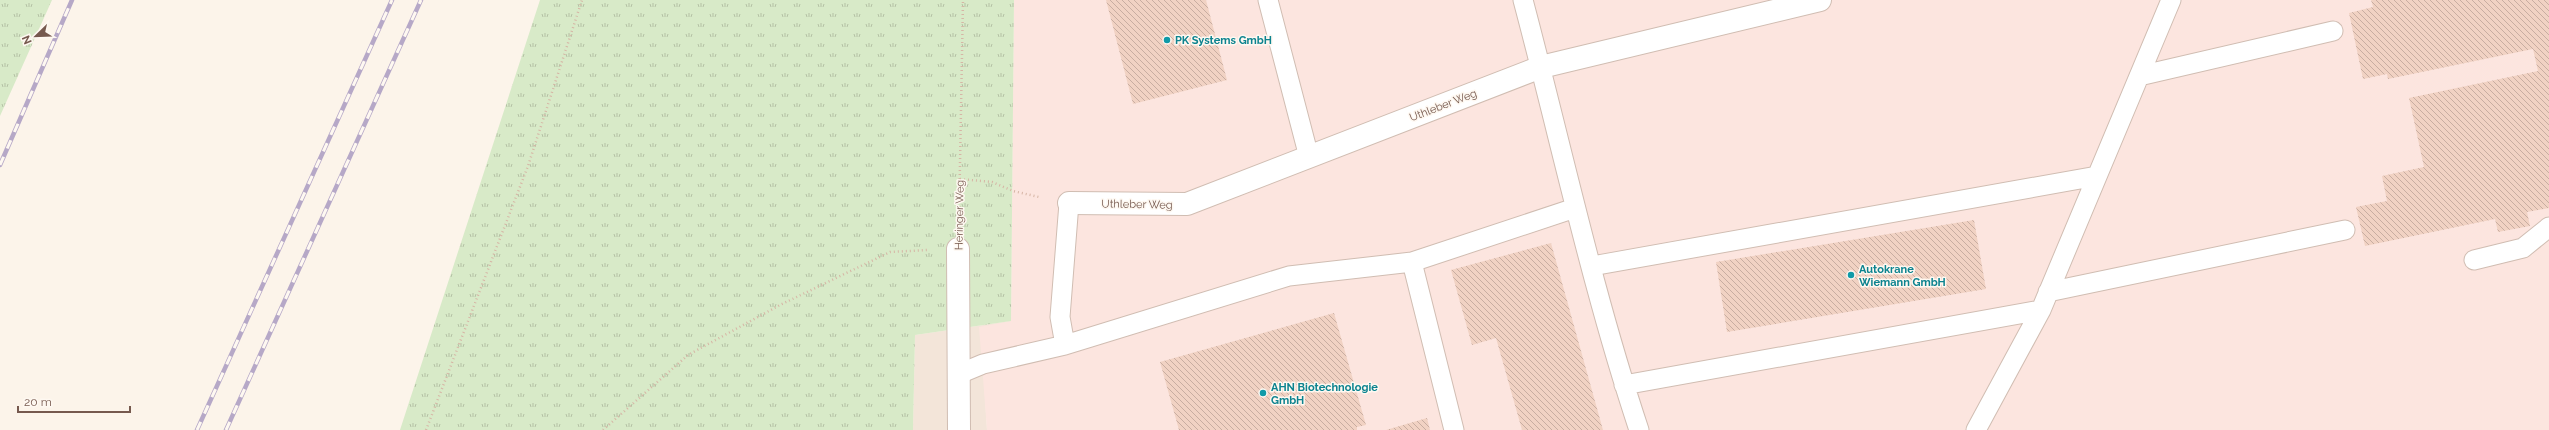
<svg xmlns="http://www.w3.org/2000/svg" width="2549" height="430" font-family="Raleway,sans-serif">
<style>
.residential{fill:#f3e5d9}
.commercial{fill:#fce5df}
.grass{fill:url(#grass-tufts)}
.building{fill:url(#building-back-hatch)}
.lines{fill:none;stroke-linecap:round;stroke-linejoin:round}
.service-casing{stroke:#d0bdb2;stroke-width:21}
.minor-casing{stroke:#d0bdb2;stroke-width:24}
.path{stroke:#d6b5a5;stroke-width:2.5;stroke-dasharray:1 3;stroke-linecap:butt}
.service{stroke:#fff;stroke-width:19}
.minor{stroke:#fff;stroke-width:22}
.rail-casing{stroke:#b6a8c7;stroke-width:4.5}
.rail{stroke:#fef8f1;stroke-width:3;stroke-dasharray:9;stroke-linecap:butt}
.culture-dot{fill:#0f9aa8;stroke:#fef8f1;stroke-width:1.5}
.labels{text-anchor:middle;stroke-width:3;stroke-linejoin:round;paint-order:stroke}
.culture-label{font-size:11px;font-weight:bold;fill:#0d838f;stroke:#fef8f1;text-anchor:start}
.street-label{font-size:11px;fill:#76594e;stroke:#fef8f1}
</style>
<defs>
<pattern id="grass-tufts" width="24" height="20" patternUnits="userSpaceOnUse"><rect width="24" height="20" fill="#d8eac8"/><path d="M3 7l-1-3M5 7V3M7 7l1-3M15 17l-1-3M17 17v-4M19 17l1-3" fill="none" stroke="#b4c1a5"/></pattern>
<pattern id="building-back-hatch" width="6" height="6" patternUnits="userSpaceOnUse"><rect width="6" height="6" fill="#f1d2c3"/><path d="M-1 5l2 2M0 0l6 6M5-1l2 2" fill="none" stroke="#c8ada1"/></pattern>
</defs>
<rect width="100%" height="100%" fill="#fcf4ea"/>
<path class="residential" d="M 1011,321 L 983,364 L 987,430 L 913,430 L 915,335 Z"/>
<path class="commercial" d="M 1014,0 L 2549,0 L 2549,430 L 987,430 L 979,327 L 1011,321 Z"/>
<path class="grass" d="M 0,0 L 52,0 L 0,116 Z
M 540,0 L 1014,0 L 1011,321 L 915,335 L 913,430 L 400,430 Z"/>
<path class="building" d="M 1106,0 L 1206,0 L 1227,80 L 1133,104 Z
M 2371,0 L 2549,0 L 2549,208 L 2527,212 L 2530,226 L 2498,232 L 2495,219 L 2365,246 L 2356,207 L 2387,201 L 2382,176 L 2424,167 L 2409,98 L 2538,71 L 2533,49 L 2388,79 L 2387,74 L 2363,79 L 2349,13 L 2373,7 Z
M 1974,220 L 1986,289 L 1727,332 L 1716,262 Z
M 1551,243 L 1603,430 L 1522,430 L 1496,338 L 1472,345 L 1451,270 Z
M 1334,313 L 1366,425 L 1357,427 L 1357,430 L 1179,430 L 1160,362 Z
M 1427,418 L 1430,430 L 1386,430 Z"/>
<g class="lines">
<defs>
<path id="service" d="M 1268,0 L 1309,157
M 1523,0 C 1561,143 1592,289 1639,430
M 2139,76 L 2333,31
M 2474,260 L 2523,248 L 2549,227
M 1412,262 L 1454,430
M 1592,266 L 2097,176
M 2048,292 L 2345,230
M 1065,345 L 1060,317 L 1069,203
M 959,374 L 983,364 L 1065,345 L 1289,276 L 1412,262 L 1575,208
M 1624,385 L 2041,310
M 1976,430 L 2041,310 L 2171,0"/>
<path id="minor" d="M 1069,203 L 1187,204 L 1541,67 L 1820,0
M 958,249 L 959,430"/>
</defs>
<use href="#service" class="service-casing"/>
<use href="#minor" class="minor-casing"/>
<path class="path" d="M 960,179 L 992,182 L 1013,191 L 1039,197
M 959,219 L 963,0
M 426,430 L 528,166 L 582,0
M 603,430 L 688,355 L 780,305 L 890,252 L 928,250"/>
<use href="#service" class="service"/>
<use href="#minor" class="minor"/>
<defs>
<path id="rail" d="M 0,165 L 72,0
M 197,430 L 392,0
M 226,430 L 421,0"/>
</defs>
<use href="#rail" class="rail-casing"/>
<use href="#rail" class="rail"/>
</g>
<g class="culture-dot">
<circle cx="1167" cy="40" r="4"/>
<circle cx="1851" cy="275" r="4"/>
<circle cx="1263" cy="393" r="4"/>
</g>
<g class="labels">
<g class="culture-label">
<text x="1175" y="44">PK Systems GmbH</text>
<text x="1859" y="273">Autokrane<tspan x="1859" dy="13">Wiemann GmbH</tspan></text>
<text x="1271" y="391">AHN Biotechnologie<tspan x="1271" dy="13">GmbH</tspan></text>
</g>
<g class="street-label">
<text transform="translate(1443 105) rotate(-21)" y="4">Uthleber Weg</text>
<text transform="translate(1137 204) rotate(1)" y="4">Uthleber Weg</text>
<text transform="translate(959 215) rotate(-89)" y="4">Heringer Weg</text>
</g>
</g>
<g transform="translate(36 36) rotate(247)" stroke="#fef8f1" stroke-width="3" paint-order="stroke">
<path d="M0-3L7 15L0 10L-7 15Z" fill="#76594e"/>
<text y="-6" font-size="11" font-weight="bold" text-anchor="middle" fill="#76594e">N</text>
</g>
<path d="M18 406v6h112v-6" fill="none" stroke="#76594e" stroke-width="2"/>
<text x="24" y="406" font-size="12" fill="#76594e" stroke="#fef8f1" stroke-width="3" paint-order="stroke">20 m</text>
</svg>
